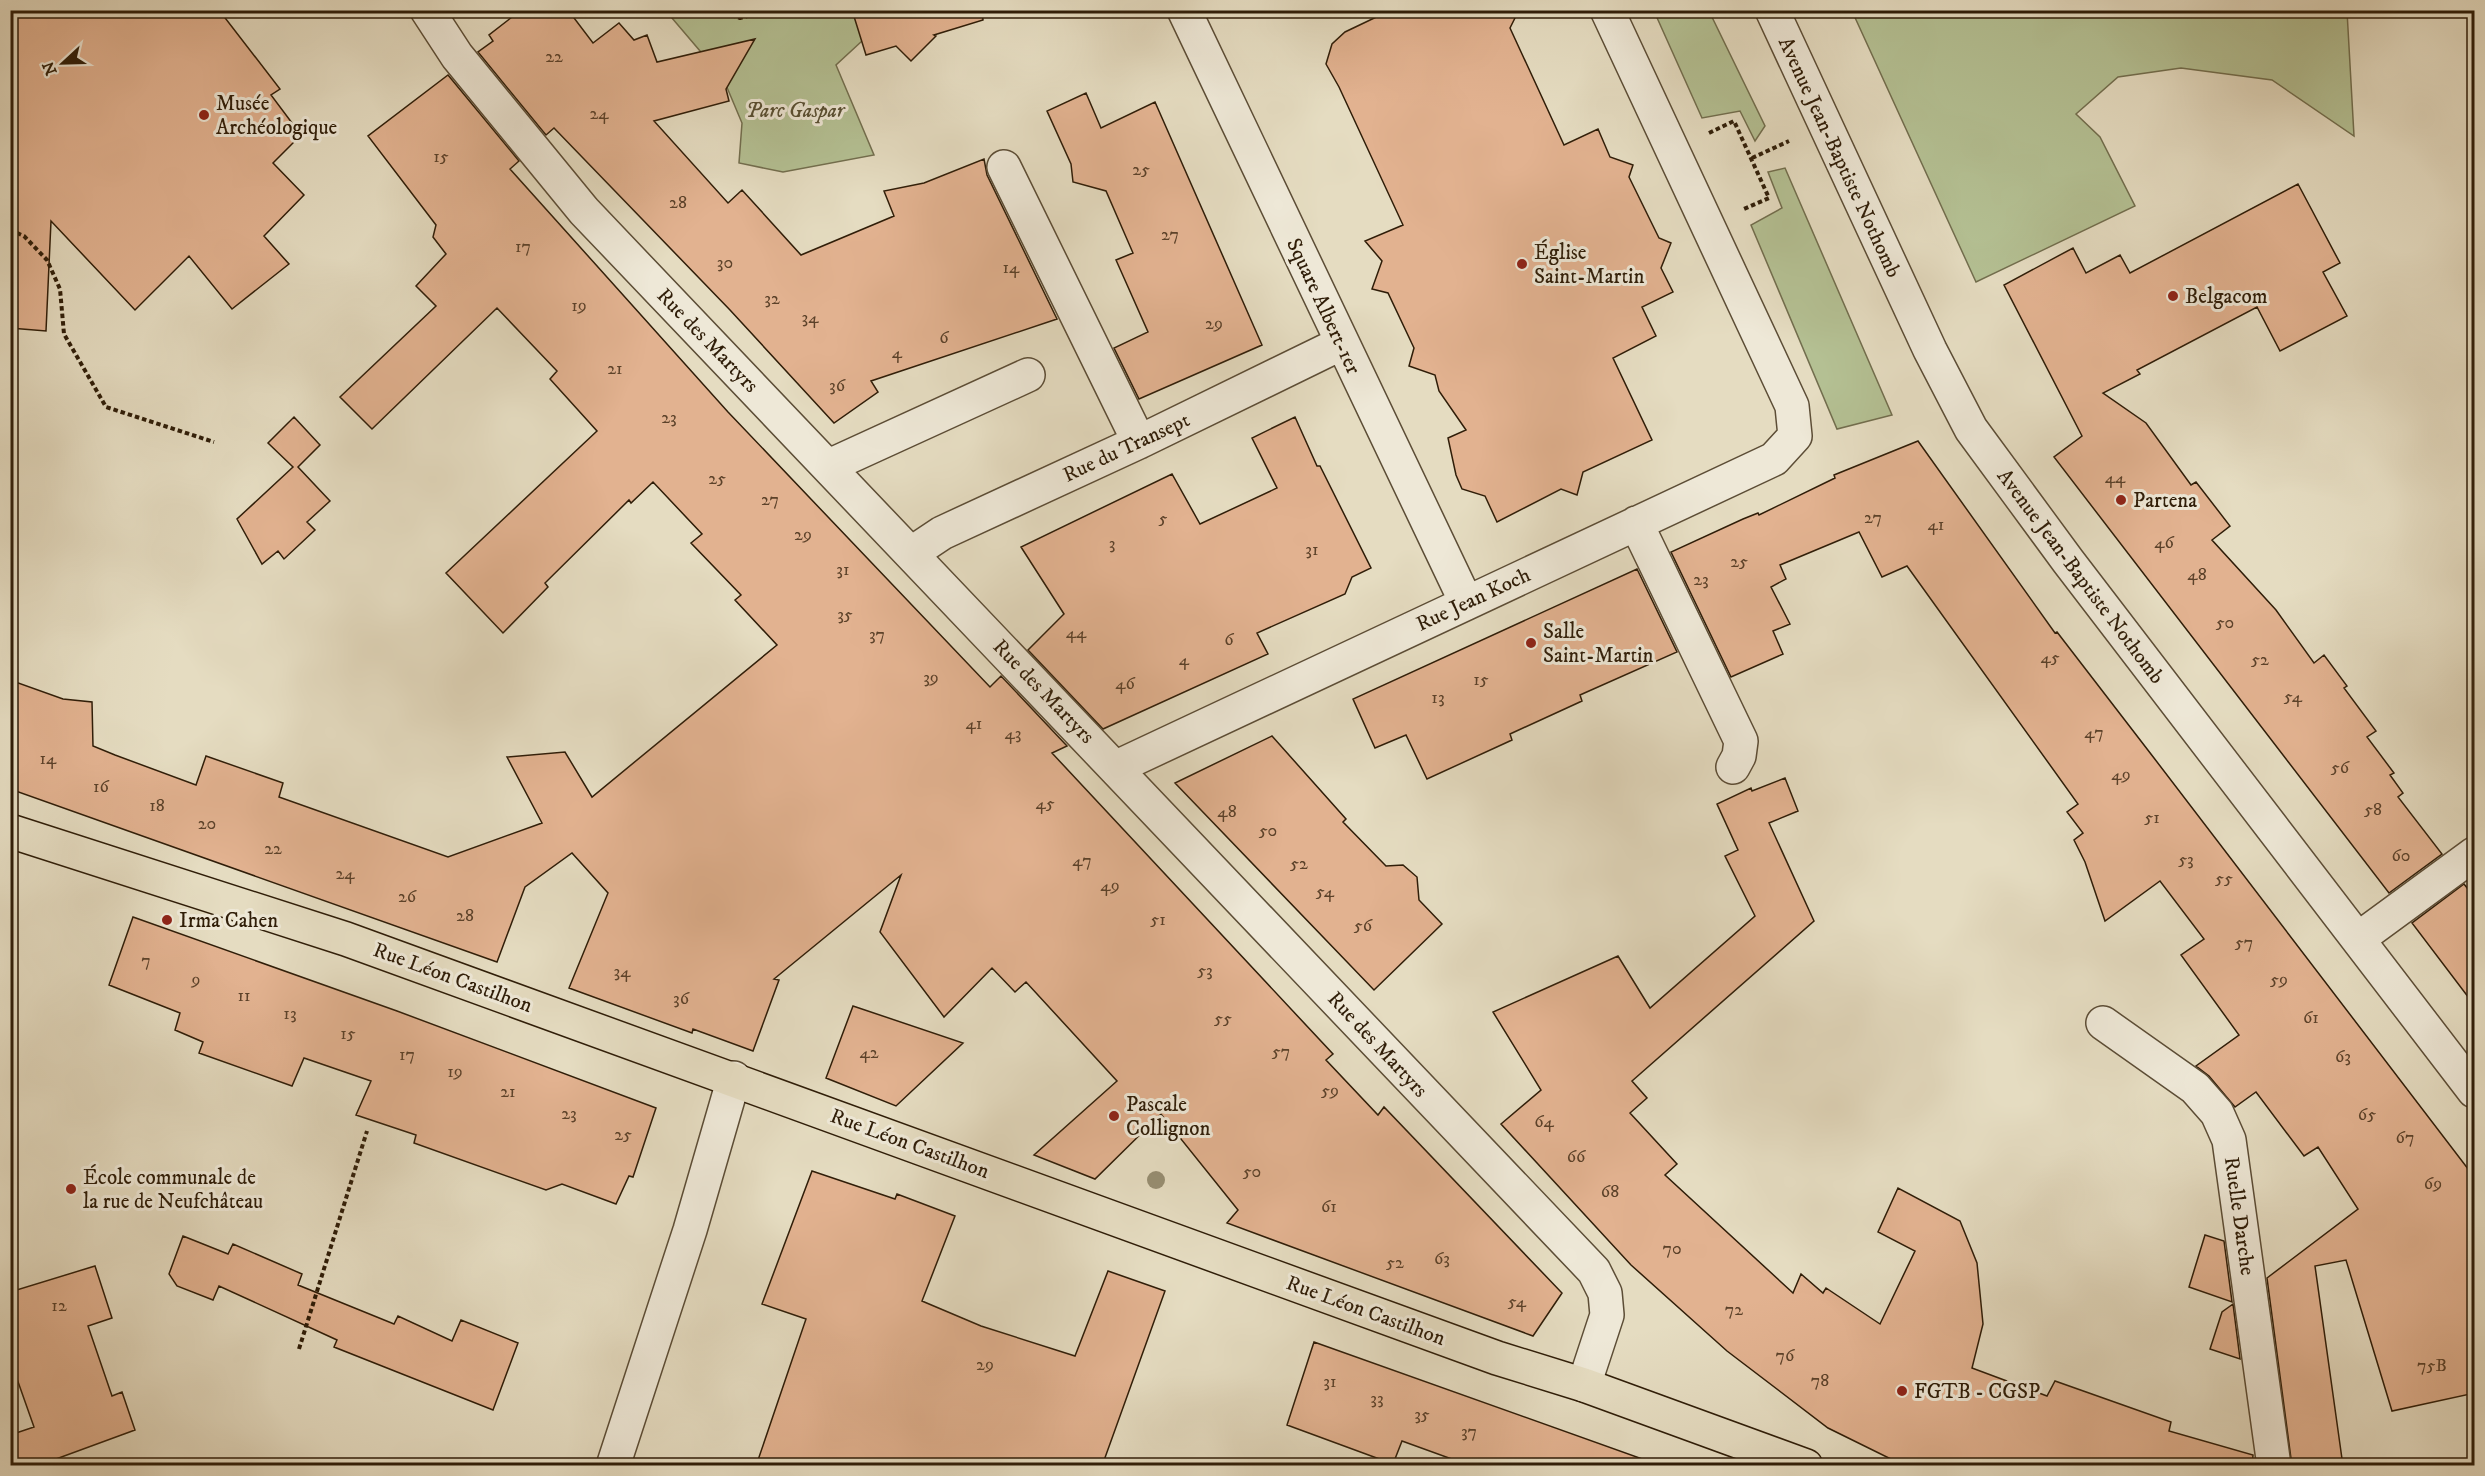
<svg xmlns="http://www.w3.org/2000/svg" width="2485" height="1476" font-family="'IM FELL DW Pica',serif">
<style>
.green{fill:#b4c093;stroke:#726e4e;stroke-width:1.5}
.building{fill:#e2b290;stroke:#2f1d08;stroke-width:1.5}
.lines{fill:none;stroke-linecap:round;stroke-linejoin:round}
.minor-casing{stroke:#5c4d36;stroke-width:36}
.major-casing{stroke:#2f1d08;stroke-width:36}
.path{stroke:#2f1d08;stroke-width:4;stroke-dasharray:4.5 3;stroke-linecap:butt}
.minor{stroke:#eee8d7;stroke-width:33}
.major{stroke:#e5dcc1;stroke-width:33}
.tree{fill:#978e72}
.poi-dot{fill:#8f2418;stroke:#eee8d7;stroke-width:2}
.labels{text-anchor:middle;stroke-width:6;stroke-linejoin:round;paint-order:stroke}
.number-label{font-size:18px;fill:#5c422a}
.poi-label{font-size:21px;fill:#2f1d08;stroke:#eee8d7;text-anchor:start}
.park-label{font-size:21px;font-style:italic;fill:#574e32;stroke:#eee8d7}
.street-label{font-size:21px;fill:#2f1d08;stroke:#eee8d7}
</style>
<rect width="100%" height="100%" fill="#e5dcc1"/>
<filter id="stains"><feTurbulence type="fractalNoise" baseFrequency=".00333" numOctaves="4"/><feColorMatrix values="0 0 0 0 .2 0 0 0 0 .09 0 0 0 0 .02 0 0 0 .5 -.17"/></filter>
<radialGradient id="worn" r=".72"><stop offset=".6" stop-color="#630" stop-opacity="0"/><stop offset="1" stop-color="#630" stop-opacity=".3"/></radialGradient>
<path class="green" d="M 666,11 L 860,11 L 862,41 L 836,65 L 874,155 L 783,172 L 739,163 L 742,123 L 723,78 Z
M 1654,11 L 1709,11 L 1765,126 L 1755,141 L 1740,111 L 1702,118 Z
M 1852,11 L 2347,11 L 2354,136 L 2272,80 L 2181,68 L 2118,77 L 2076,114 L 2100,137 L 2135,206 L 1976,282 Z
M 1785,168 L 1892,415 L 1837,429 L 1751,225 L 1782,208 L 1768,172 Z"/>
<path class="building" d="M 10,10 L 219,10 L 280,89 L 271,95 L 301,135 L 273,163 L 304,195 L 264,236 L 289,264 L 232,309 L 189,256 L 135,310 L 51,221 L 46,331 L 10,328 Z
M 521,10 L 568,10 L 593,43 L 619,23 L 634,40 L 647,35 L 657,62 L 755,39 L 726,89 L 729,101 L 654,121 L 728,203 L 742,190 L 801,255 L 894,216 L 884,191 L 924,183 L 984,159 L 987,175 L 1057,319 L 871,381 L 878,392 L 834,423 L 730,310 L 554,128 L 546,135 L 478,52 L 493,41 L 489,35 Z
M 852,10 L 982,10 L 983,20 L 934,35 L 936,36 L 911,61 L 896,46 L 866,55 Z
M 1391,10 L 1519,10 L 1510,28 L 1564,145 L 1598,129 L 1610,157 L 1633,165 L 1629,177 L 1659,238 L 1671,243 L 1661,268 L 1673,292 L 1642,307 L 1656,336 L 1613,358 L 1652,440 L 1583,472 L 1577,495 L 1561,489 L 1497,522 L 1485,496 L 1462,489 L 1456,475 L 1448,438 L 1466,430 L 1439,391 L 1435,375 L 1409,366 L 1414,348 L 1388,293 L 1372,289 L 1382,261 L 1365,241 L 1403,225 L 1339,87 L 1326,64 L 1332,44 L 1345,32 Z
M 448,75 L 519,161 L 510,169 L 728,412 L 990,687 L 1001,676 L 1067,746 L 1052,753 L 1333,1054 L 1326,1060 L 1378,1115 L 1384,1107 L 1562,1293 L 1533,1336 L 1227,1223 L 1238,1210 L 1161,1114 L 1095,1179 L 1034,1155 L 1117,1081 L 1026,982 L 1015,992 L 992,968 L 944,1017 L 880,932 L 901,875 L 774,979 L 779,980 L 753,1051 L 693,1029 L 692,1033 L 569,988 L 608,893 L 572,853 L 525,887 L 497,962 L 10,789 L 10,680 L 63,699 L 92,702 L 93,746 L 115,755 L 196,785 L 206,756 L 283,783 L 279,797 L 448,857 L 542,823 L 507,757 L 565,752 L 592,797 L 777,645 L 735,600 L 741,595 L 691,543 L 702,534 L 653,482 L 631,503 L 629,500 L 545,583 L 548,587 L 503,633 L 446,573 L 597,431 L 550,379 L 557,371 L 497,308 L 372,429 L 340,397 L 436,306 L 416,286 L 446,254 L 433,237 L 436,225 L 368,136 Z
M 1086,93 L 1101,128 L 1155,102 L 1262,345 L 1139,399 L 1114,348 L 1148,332 L 1116,260 L 1133,253 L 1106,191 L 1073,182 L 1071,164 L 1047,111 Z
M 2298,184 L 2340,263 L 2323,272 L 2347,316 L 2280,351 L 2257,307 L 2137,370 L 2140,374 L 2103,393 L 2146,423 L 2191,485 L 2196,482 L 2230,526 L 2212,540 L 2276,610 L 2314,663 L 2324,655 L 2347,686 L 2344,688 L 2376,731 L 2367,737 L 2394,773 L 2390,775 L 2403,793 L 2398,797 L 2442,854 L 2389,893 L 2054,457 L 2082,436 L 2004,285 L 2073,248 L 2086,273 L 2120,255 L 2130,273 Z
M 294,417 L 320,445 L 298,467 L 330,501 L 307,522 L 315,530 L 284,559 L 278,551 L 262,564 L 237,519 L 293,467 L 268,443 Z
M 1295,417 L 1317,466 L 1320,466 L 1371,568 L 1352,577 L 1345,594 L 1257,633 L 1268,654 L 1103,729 L 1028,650 L 1064,614 L 1021,547 L 1172,474 L 1200,524 L 1277,488 L 1252,438 Z
M 1918,441 L 2055,633 L 2057,632 L 2154,758 L 2475,1178 L 2475,1393 L 2392,1411 L 2346,1260 L 2315,1266 L 2343,1466 L 2292,1466 L 2267,1278 L 2358,1209 L 2318,1147 L 2304,1156 L 2256,1092 L 2235,1107 L 2209,1076 L 2196,1066 L 2239,1035 L 2181,955 L 2204,939 L 2160,881 L 2105,921 L 2085,862 L 2074,840 L 2083,833 L 2067,812 L 2078,804 L 1907,566 L 1882,577 L 1859,532 L 1780,565 L 1786,579 L 1771,587 L 1790,624 L 1773,631 L 1783,654 L 1731,677 L 1671,552 L 1743,519 L 1758,513 L 1759,515 L 1835,478 L 1834,475 Z
M 1637,569 L 1677,652 L 1580,695 L 1582,701 L 1510,734 L 1512,740 L 1427,779 L 1406,735 L 1375,748 L 1353,699 Z
M 1272,736 L 1346,819 L 1343,822 L 1386,866 L 1403,865 L 1417,877 L 1419,900 L 1442,924 L 1374,990 L 1175,783 Z
M 1785,778 L 1798,811 L 1769,823 L 1814,921 L 1632,1081 L 1647,1098 L 1630,1113 L 1677,1164 L 1665,1175 L 1793,1293 L 1801,1274 L 1823,1293 L 1826,1288 L 1880,1324 L 1915,1251 L 1878,1232 L 1898,1188 L 1960,1221 L 1977,1263 L 1983,1324 L 1972,1368 L 2047,1396 L 2055,1381 L 2171,1422 L 2169,1431 L 2253,1455 L 2252,1466 L 1905,1466 L 1828,1428 L 1727,1351 L 1631,1265 L 1501,1124 L 1541,1090 L 1493,1012 L 1618,956 L 1650,1008 L 1755,916 L 1725,856 L 1738,850 L 1717,804 L 1751,788 L 1752,791 Z
M 2464,884 L 2475,898 L 2475,1006 L 2412,923 Z
M 133,917 L 397,1011 L 656,1108 L 633,1177 L 629,1176 L 616,1204 L 562,1184 L 546,1190 L 414,1143 L 416,1135 L 356,1115 L 371,1081 L 304,1058 L 292,1086 L 199,1053 L 203,1042 L 175,1030 L 180,1013 L 109,985 Z
M 853,1006 L 963,1043 L 896,1106 L 826,1078 Z
M 812,1171 L 895,1199 L 897,1194 L 955,1216 L 922,1301 L 981,1326 L 1075,1356 L 1108,1271 L 1165,1291 L 1102,1466 L 756,1466 L 806,1319 L 762,1304 Z
M 2205,1235 L 2224,1241 L 2232,1302 L 2189,1287 Z
M 183,1236 L 228,1254 L 233,1244 L 302,1274 L 298,1285 L 394,1324 L 398,1316 L 452,1341 L 461,1320 L 518,1343 L 493,1410 L 334,1347 L 337,1340 L 219,1286 L 213,1300 L 177,1286 L 169,1274 Z
M 95,1266 L 112,1318 L 88,1326 L 112,1396 L 122,1392 L 135,1430 L 37,1466 L 10,1466 L 10,1435 L 34,1427 L 10,1359 L 10,1292 Z
M 2233,1304 L 2240,1359 L 2210,1349 L 2222,1312 Z
M 1314,1342 L 1648,1461 L 1648,1466 L 1471,1466 L 1402,1441 L 1393,1464 L 1287,1425 Z"/>
<g class="lines">
<defs>
<path id="minor" d="M 427,10 L 457,56 L 584,211 L 1594,1271 L 1605,1293 L 1607,1315 L 1584,1385
M 1184,10 L 1466,602
M 1772,10 L 1930,350 L 1971,429 L 2068,561 L 2474,1091
M 1004,167 L 1139,442
M 829,466 L 1028,375
M 1636,523 L 1741,741 L 1739,756 L 1733,767
M 912,553 L 942,533 L 1139,442 L 1342,343
M 1117,767 L 1774,459 L 1795,436 L 1792,406 L 1607,10
M 2358,939 L 2474,854
M 2103,1023 L 2195,1088 L 2217,1113 L 2229,1140 L 2274,1466
M 613,1466 L 690,1230 L 734,1078"/>
<path id="major" d="M 10,831 L 346,939 L 1497,1358 L 1584,1385 L 1806,1466"/>
</defs>
<use href="#minor" class="minor-casing"/>
<use href="#major" class="major-casing"/>
<path class="path" d="M 717,10 L 740,18 L 770,10
M 1709,133 L 1734,121 L 1769,198 L 1744,209
M 1752,158 L 1789,141
M 10,230 L 24,236 L 47,260 L 60,289 L 64,334 L 106,407 L 214,442
M 299,1349 L 367,1131"/>
<use href="#minor" class="minor"/>
<use href="#major" class="major"/>
</g>
<circle class="tree" cx="1156" cy="1180" r="9"/>
<g class="poi-dot">
<circle cx="204" cy="115" r="6"/>
<circle cx="1522" cy="264" r="6"/>
<circle cx="2173" cy="296" r="6"/>
<circle cx="2121" cy="500" r="6"/>
<circle cx="1531" cy="643" r="6"/>
<circle cx="167" cy="920" r="6"/>
<circle cx="1114" cy="1116" r="6"/>
<circle cx="71" cy="1189" r="6"/>
<circle cx="1902" cy="1391" r="6"/>
</g>
<g class="labels">
<g class="number-label">
<text x="554" y="62">22</text>
<text x="599" y="119">24</text>
<text x="441" y="162">15</text>
<text x="1141" y="175">25</text>
<text x="678" y="208">28</text>
<text x="1170" y="240">27</text>
<text x="523" y="252">17</text>
<text x="725" y="268">30</text>
<text x="1011" y="273">14</text>
<text x="772" y="304">32</text>
<text x="579" y="311">19</text>
<text x="810" y="323">34</text>
<text x="1214" y="329">29</text>
<text x="944" y="343">6</text>
<text x="897" y="358">4</text>
<text x="615" y="374">21</text>
<text x="837" y="391">36</text>
<text x="669" y="423">23</text>
<text x="2115" y="483">44</text>
<text x="717" y="484">25</text>
<text x="770" y="505">27</text>
<text x="1873" y="523">27</text>
<text x="1163" y="524">5</text>
<text x="1936" y="530">41</text>
<text x="803" y="540">29</text>
<text x="2164" y="548">46</text>
<text x="1112" y="549">3</text>
<text x="1312" y="555">31</text>
<text x="1739" y="567">25</text>
<text x="843" y="575">31</text>
<text x="2197" y="580">48</text>
<text x="1701" y="585">23</text>
<text x="845" y="620">35</text>
<text x="2225" y="628">50</text>
<text x="1076" y="638">44</text>
<text x="877" y="640">37</text>
<text x="1229" y="645">6</text>
<text x="2050" y="663">45</text>
<text x="1184" y="665">4</text>
<text x="2260" y="665">52</text>
<text x="931" y="683">39</text>
<text x="1481" y="685">15</text>
<text x="1125" y="689">46</text>
<text x="2293" y="702">54</text>
<text x="1438" y="703">13</text>
<text x="974" y="729">41</text>
<text x="2094" y="738">47</text>
<text x="1013" y="739">43</text>
<text x="48" y="764">14</text>
<text x="2340" y="773">56</text>
<text x="2121" y="780">49</text>
<text x="101" y="792">16</text>
<text x="1045" y="809">45</text>
<text x="157" y="811">18</text>
<text x="2373" y="815">58</text>
<text x="1227" y="817">48</text>
<text x="2152" y="823">51</text>
<text x="207" y="829">20</text>
<text x="1268" y="836">50</text>
<text x="273" y="854">22</text>
<text x="2401" y="861">60</text>
<text x="2186" y="865">53</text>
<text x="1082" y="866">47</text>
<text x="1299" y="869">52</text>
<text x="345" y="879">24</text>
<text x="2224" y="884">55</text>
<text x="1110" y="891">49</text>
<text x="1325" y="897">54</text>
<text x="407" y="902">26</text>
<text x="465" y="921">28</text>
<text x="1158" y="925">51</text>
<text x="1363" y="931">56</text>
<text x="2244" y="948">57</text>
<text x="146" y="966">7</text>
<text x="1205" y="976">53</text>
<text x="622" y="977">34</text>
<text x="196" y="985">9</text>
<text x="2279" y="985">59</text>
<text x="244" y="1001">11</text>
<text x="681" y="1004">36</text>
<text x="290" y="1019">13</text>
<text x="2311" y="1023">61</text>
<text x="1223" y="1024">55</text>
<text x="348" y="1039">15</text>
<text x="1281" y="1057">57</text>
<text x="869" y="1058">42</text>
<text x="407" y="1060">17</text>
<text x="2343" y="1062">63</text>
<text x="455" y="1077">19</text>
<text x="1330" y="1096">59</text>
<text x="508" y="1097">21</text>
<text x="569" y="1119">23</text>
<text x="2367" y="1120">65</text>
<text x="1544" y="1127">64</text>
<text x="623" y="1140">25</text>
<text x="2405" y="1143">67</text>
<text x="1576" y="1162">66</text>
<text x="1252" y="1177">50</text>
<text x="2433" y="1189">69</text>
<text x="1610" y="1197">68</text>
<text x="1329" y="1212">61</text>
<text x="1672" y="1254">70</text>
<text x="1442" y="1264">63</text>
<text x="1395" y="1268">52</text>
<text x="1517" y="1307">54</text>
<text x="59" y="1311">12</text>
<text x="1734" y="1315">72</text>
<text x="1785" y="1361">76</text>
<text x="985" y="1370">29</text>
<text x="2432" y="1371">75B</text>
<text x="1820" y="1386">78</text>
<text x="1330" y="1387">31</text>
<text x="1377" y="1404">33</text>
<text x="1422" y="1420">35</text>
<text x="1469" y="1437">37</text>
</g>
<g class="poi-label">
<text x="216" y="110">Musée<tspan x="216" dy="24">Archéologique</tspan></text>
<text x="1534" y="259">Église<tspan x="1534" dy="24">Saint-Martin</tspan></text>
<text x="2185" y="303">Belgacom</text>
<text x="2133" y="507">Partena</text>
<text x="1543" y="638">Salle<tspan x="1543" dy="24">Saint-Martin</tspan></text>
<text x="179" y="927">Irma Cahen</text>
<text x="1126" y="1111">Pascale<tspan x="1126" dy="24">Collignon</tspan></text>
<text x="83" y="1184">École communale de<tspan x="83" dy="24">la rue de Neufchâteau</tspan></text>
<text x="1914" y="1398">FGTB - CGSP</text>
</g>
<g class="park-label">
<text x="795" y="117">Parc Gaspar</text>
</g>
<g class="street-label">
<text transform="translate(1840 157) rotate(65)" y="7">Avenue Jean-Baptiste Nothomb</text>
<text transform="translate(1324 306) rotate(65)" y="7">Square Albert-1er</text>
<text transform="translate(708 340) rotate(46)" y="7">Rue des Martyrs</text>
<text transform="translate(1126 447) rotate(-25)" y="7">Rue du Transept</text>
<text transform="translate(2081 576) rotate(53)" y="7">Avenue Jean-Baptiste Nothomb</text>
<text transform="translate(1473 599) rotate(-25)" y="7">Rue Jean Koch</text>
<text transform="translate(1044 691) rotate(46)" y="7">Rue des Martyrs</text>
<text transform="translate(453 977) rotate(20)" y="7">Rue Léon Castilhon</text>
<text transform="translate(1378 1044) rotate(47)" y="7">Rue des Martyrs</text>
<text transform="translate(910 1143) rotate(20)" y="7">Rue Léon Castilhon</text>
<text transform="translate(2240 1216) rotate(82)" y="7">Ruelle Darche</text>
<text transform="translate(1366 1310) rotate(20)" y="7">Rue Léon Castilhon</text>
</g>
</g>
<rect width="2485" height="1476" fill="none" stroke="#e5dcc1" stroke-width="36"/>
<rect x="12" y="12" width="2461" height="1452" fill="none" stroke="#2f1d08" stroke-width="3"/>
<rect x="18" y="18" width="2449" height="1440" fill="none" stroke="#2f1d08" stroke-width="1.5"/>
<g transform="translate(63 63) rotate(248)" stroke="#eee8d7" stroke-width="4.5" paint-order="stroke">
<path d="M0-4.5L10 22L0 15L-10 22Z" fill="#2f1d08"/>
<text y="-9" font-size="16" font-weight="bold" text-anchor="middle" fill="#2f1d08">N</text>
</g>
<rect width="100%" height="100%" filter="url(#stains)"/>
<rect width="100%" height="100%" fill="url(#worn)"/>
</svg>
